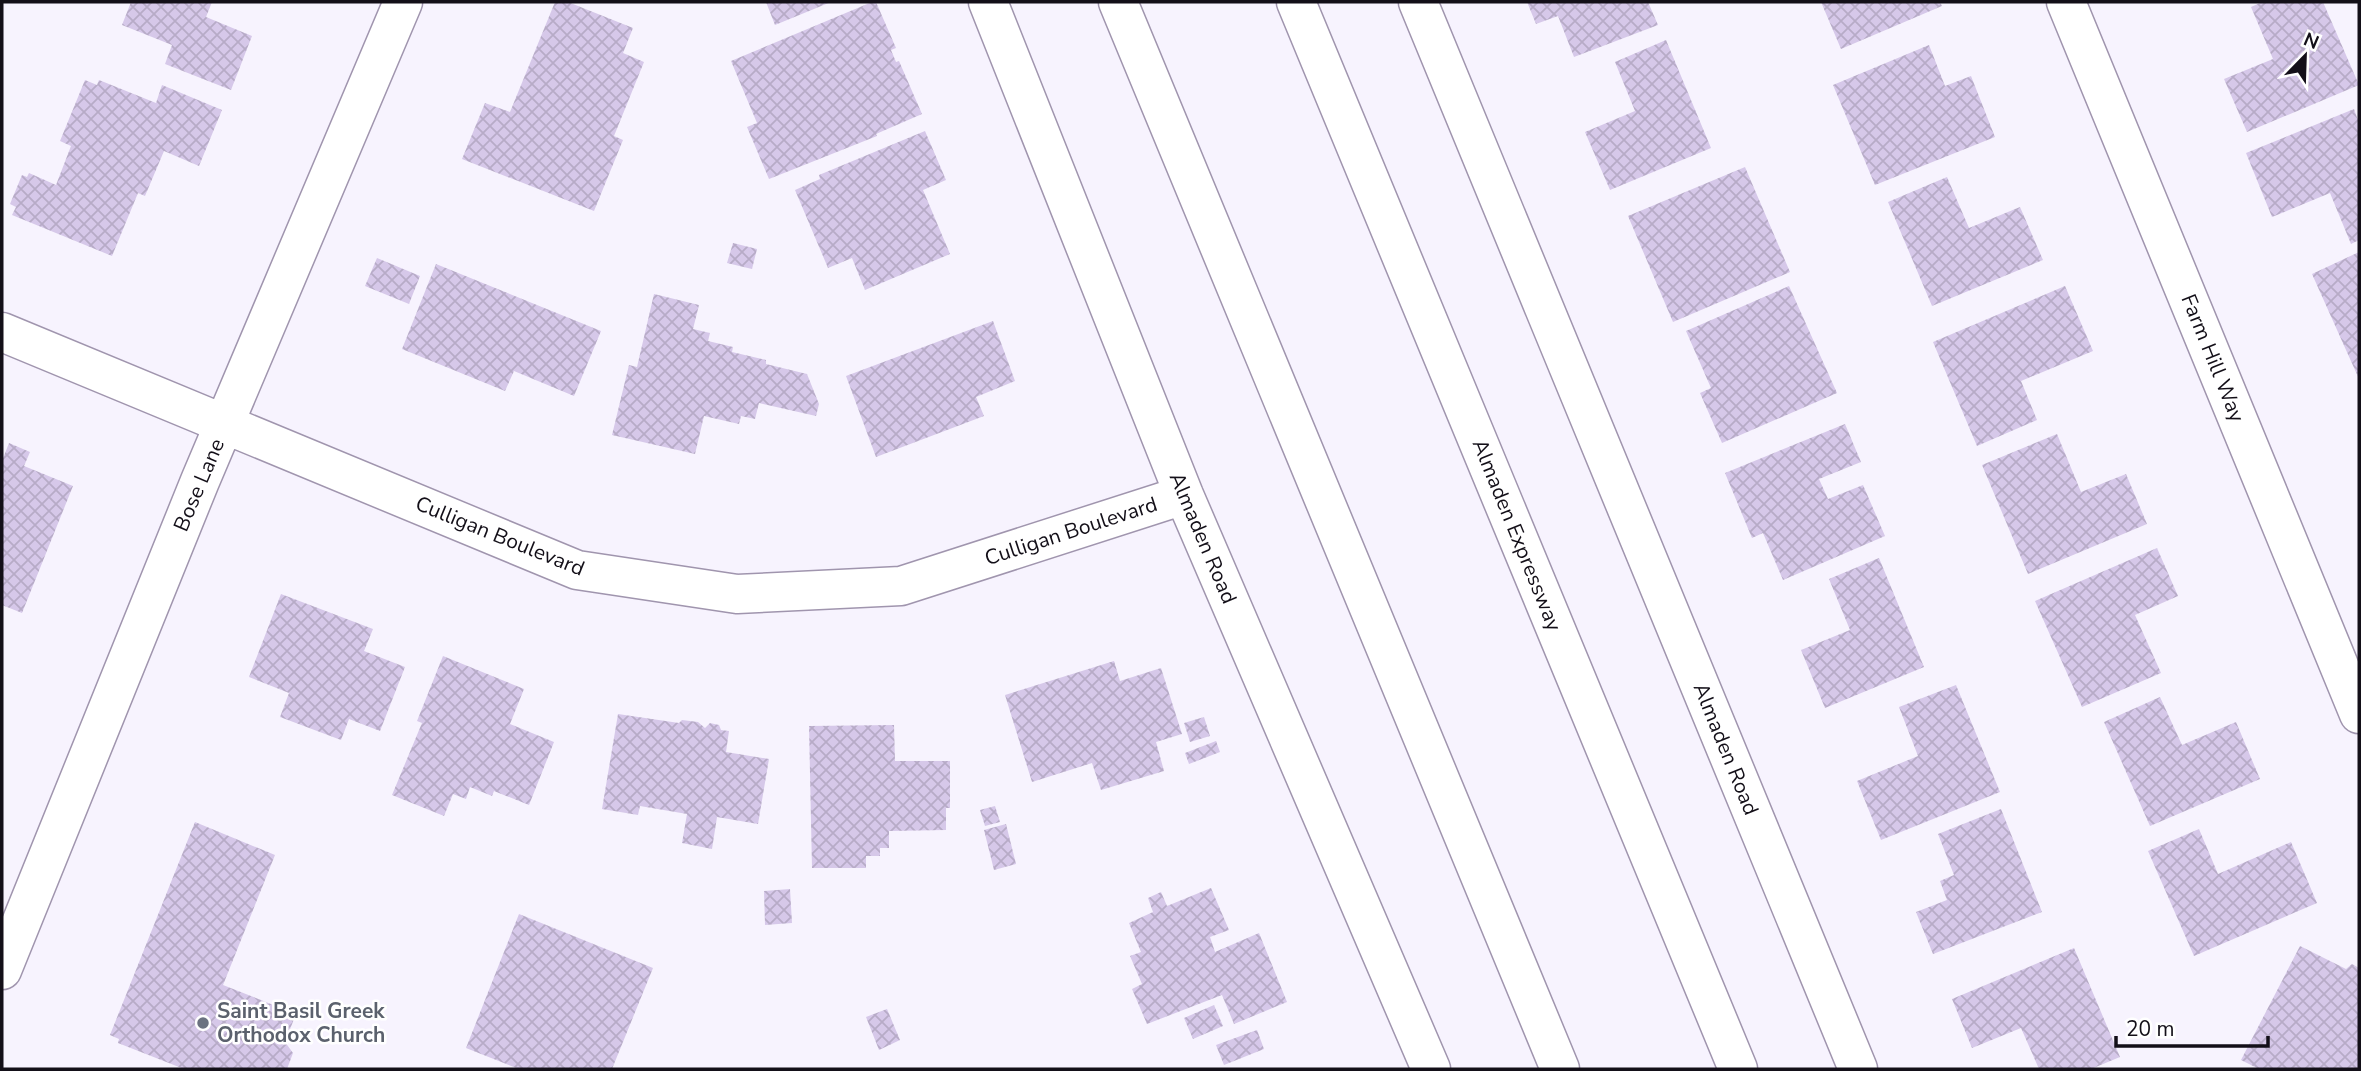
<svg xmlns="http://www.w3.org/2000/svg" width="2361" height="1071" font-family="'Nunito Sans',sans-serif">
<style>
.building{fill:url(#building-cross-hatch)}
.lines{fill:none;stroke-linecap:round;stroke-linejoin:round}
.street-casing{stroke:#a095ae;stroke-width:41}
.primary-casing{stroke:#a095ae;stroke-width:41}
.street{stroke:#fff;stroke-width:38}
.primary{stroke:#fff;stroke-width:38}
.worship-dot{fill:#6b7280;stroke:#fff;stroke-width:2.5}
.labels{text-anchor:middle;stroke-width:5;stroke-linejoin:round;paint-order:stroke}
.street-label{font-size:21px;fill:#130f18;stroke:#fff}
.worship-label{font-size:21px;font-weight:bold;fill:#5b616d;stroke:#fff;text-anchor:start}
</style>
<defs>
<pattern id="building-cross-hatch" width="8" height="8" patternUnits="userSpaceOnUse" patternTransform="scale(1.75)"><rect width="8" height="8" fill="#d6c8e9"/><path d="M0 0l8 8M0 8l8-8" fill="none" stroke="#b7abc7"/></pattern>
</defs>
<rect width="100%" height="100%" fill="#f7f3fe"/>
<path class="building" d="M 131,2 L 212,2 L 206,17 L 252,36 L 231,90 L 165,64 L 172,45 L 122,25 Z
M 555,2 L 568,2 L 633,28 L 623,53 L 644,62 L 614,136 L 623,140 L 594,211 L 462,159 L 485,103 L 510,112 Z
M 766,2 L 831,2 L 775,25 Z
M 872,2 L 876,2 L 896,48 L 891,50 L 896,62 L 899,61 L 922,114 L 876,134 L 877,136 L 769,179 L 747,127 L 757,123 L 731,61 Z
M 1527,2 L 1648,2 L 1658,25 L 1574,57 L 1558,16 L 1536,24 Z
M 1821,2 L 1940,2 L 1942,6 L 1841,49 Z
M 2262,2 L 2323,2 L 2359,85 L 2247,132 L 2224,79 L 2273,59 L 2251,7 Z
M 1666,40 L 1711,148 L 1610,190 L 1585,132 L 1635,111 L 1615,62 Z
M 1929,45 L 1945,86 L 1971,76 L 1995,137 L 1875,185 L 1833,85 Z
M 85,80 L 97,85 L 99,80 L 156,103 L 162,85 L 222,110 L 199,166 L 164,151 L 145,196 L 138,193 L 112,256 L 12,215 L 16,207 L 10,204 L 22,175 L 27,177 L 29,173 L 56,185 L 71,146 L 60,141 Z
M 2354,109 L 2359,123 L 2359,240 L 2351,244 L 2330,193 L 2272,217 L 2246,153 Z
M 925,131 L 946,180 L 923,190 L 950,254 L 865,290 L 852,258 L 828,268 L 795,190 L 820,179 L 819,175 Z
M 1745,167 L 1790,272 L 1673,322 L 1628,216 Z
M 1947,177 L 1969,228 L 2020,207 L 2043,260 L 1932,306 L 1888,202 Z
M 733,243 L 757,249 L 752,269 L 727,263 Z
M 2359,252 L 2359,379 L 2312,274 Z
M 377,258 L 420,276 L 409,304 L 365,286 Z
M 436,264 L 601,331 L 574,396 L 514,371 L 505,391 L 402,349 Z
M 1789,286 L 1837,393 L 1722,443 L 1700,393 L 1711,388 L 1686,331 Z
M 2065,286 L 2093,351 L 2021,381 L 2037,420 L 1977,446 L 1933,342 Z
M 654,294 L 699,305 L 693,329 L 710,333 L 708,341 L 733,347 L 732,352 L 766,360 L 766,364 L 807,374 L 819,404 L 816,416 L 759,403 L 755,419 L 741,416 L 739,424 L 704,416 L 695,454 L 612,435 L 629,365 L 637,367 Z
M 993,321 L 1015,381 L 976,397 L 984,416 L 876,457 L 846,376 Z
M 1845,424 L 1861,462 L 1819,479 L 1828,499 L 1863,485 L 1885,536 L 1783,580 L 1763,533 L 1752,538 L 1725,473 Z
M 2057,434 L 2081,492 L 2126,474 L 2147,524 L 2028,574 L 1982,465 Z
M 9,443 L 30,452 L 24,466 L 73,486 L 22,613 L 2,605 L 2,461 Z
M 2157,548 L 2178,596 L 2135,615 L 2161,673 L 2082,707 L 2035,601 Z
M 1879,558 L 1924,667 L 1825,708 L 1801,650 L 1850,630 L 1829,579 Z
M 281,594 L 373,629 L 364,651 L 405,667 L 380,731 L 349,719 L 341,740 L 280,717 L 289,693 L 249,677 Z
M 443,656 L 524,689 L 510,724 L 554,742 L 529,805 L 494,791 L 492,796 L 470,787 L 466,799 L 453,794 L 444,816 L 392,795 L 422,723 L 417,721 Z
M 1114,661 L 1120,681 L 1161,668 L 1182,734 L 1156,742 L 1164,771 L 1101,790 L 1092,763 L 1032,782 L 1005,695 Z
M 1956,685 L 2000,792 L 1881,840 L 1857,781 L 1918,756 L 1899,707 Z
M 2160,697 L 2182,745 L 2236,722 L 2260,779 L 2150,826 L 2104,722 Z
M 618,714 L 679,723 L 682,720 L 698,722 L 705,728 L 710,723 L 719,725 L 721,730 L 729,731 L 726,752 L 769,759 L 758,824 L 717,817 L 712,849 L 682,843 L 687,814 L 640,806 L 638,815 L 602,809 Z
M 1204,717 L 1210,736 L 1190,742 L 1184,723 Z
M 894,725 L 895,761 L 950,761 L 950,808 L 946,808 L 946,830 L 889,831 L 889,848 L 880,848 L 880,856 L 866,856 L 866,868 L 812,868 L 809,726 Z
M 1216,741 L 1220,752 L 1189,764 L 1185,753 Z
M 995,806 L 1000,822 L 985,826 L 980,810 Z
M 2001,809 L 2042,912 L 1933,954 L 1916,912 L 1947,900 L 1940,881 L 1954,875 L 1938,834 Z
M 195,822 L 275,855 L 223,985 L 296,1014 L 285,1042 L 293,1053 L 287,1069 L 184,1069 L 118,1043 L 119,1039 L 110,1035 Z
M 1006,824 L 1016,864 L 994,870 L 984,830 Z
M 2199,829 L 2218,874 L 2291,842 L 2317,903 L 2194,956 L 2148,851 Z
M 1211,888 L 1229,930 L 1210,937 L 1215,952 L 1259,933 L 1287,1002 L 1234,1024 L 1222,995 L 1147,1024 L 1132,989 L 1142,984 L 1130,956 L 1141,952 L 1129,923 L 1153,912 L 1148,898 L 1161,892 L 1167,906 Z
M 790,889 L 792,923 L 765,925 L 764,891 Z
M 519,914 L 653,968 L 612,1069 L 519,1069 L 466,1048 Z
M 2300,946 L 2346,969 L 2352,964 L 2359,968 L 2359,1069 L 2259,1069 L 2241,1060 Z
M 2074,948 L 2120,1057 L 2091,1069 L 2039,1069 L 2021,1028 L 1972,1048 L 1952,999 Z
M 1214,1005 L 1223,1026 L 1193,1039 L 1184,1018 Z
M 887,1009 L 900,1040 L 879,1050 L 866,1017 Z
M 1257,1030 L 1264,1049 L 1224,1065 L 1216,1045 Z"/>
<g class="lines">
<defs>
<path id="street" d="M 988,2 L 1184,495 L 1431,1069
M 1418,2 L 1858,1069
M 2066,2 L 2359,714
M 2,332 L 577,570 L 737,594 L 901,586 L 1184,495
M 2,970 L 200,481 L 403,2"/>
<path id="primary" d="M 1118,2 L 1560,1069
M 1296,2 L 1738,1069"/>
</defs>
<use href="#street" class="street-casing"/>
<use href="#primary" class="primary-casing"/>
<use href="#street" class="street"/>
<use href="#primary" class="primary"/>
</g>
<circle class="worship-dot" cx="203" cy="1023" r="7"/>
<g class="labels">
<g class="street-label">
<text transform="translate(2213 358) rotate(68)" y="7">Farm Hill Way</text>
<text transform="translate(199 485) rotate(-67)" y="7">Bose Lane</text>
<text transform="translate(1071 531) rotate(-18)" y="7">Culligan Boulevard</text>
<text transform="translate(1517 535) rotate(68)" y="7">Almaden Expressway</text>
<text transform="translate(500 536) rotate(22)" y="7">Culligan Boulevard</text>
<text transform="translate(1203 538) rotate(67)" y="7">Almaden Road</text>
<text transform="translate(1726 749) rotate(68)" y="7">Almaden Road</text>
</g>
<g class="worship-label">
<text x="217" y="1018">Saint Basil Greek<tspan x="217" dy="24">Orthodox Church</tspan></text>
</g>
</g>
<rect width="2361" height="1071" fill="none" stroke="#130f18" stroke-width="7"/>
<g transform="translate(2305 56) rotate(23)" stroke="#ffffff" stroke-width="5" paint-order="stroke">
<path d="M0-5L12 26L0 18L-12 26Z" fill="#130f18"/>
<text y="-10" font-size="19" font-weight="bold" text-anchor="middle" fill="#130f18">N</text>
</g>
<path d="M2116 1036v10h152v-10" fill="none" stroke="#130f18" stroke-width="3.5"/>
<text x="2126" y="1036" font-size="21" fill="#130f18" stroke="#ffffff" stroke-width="5" paint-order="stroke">20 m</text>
</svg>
